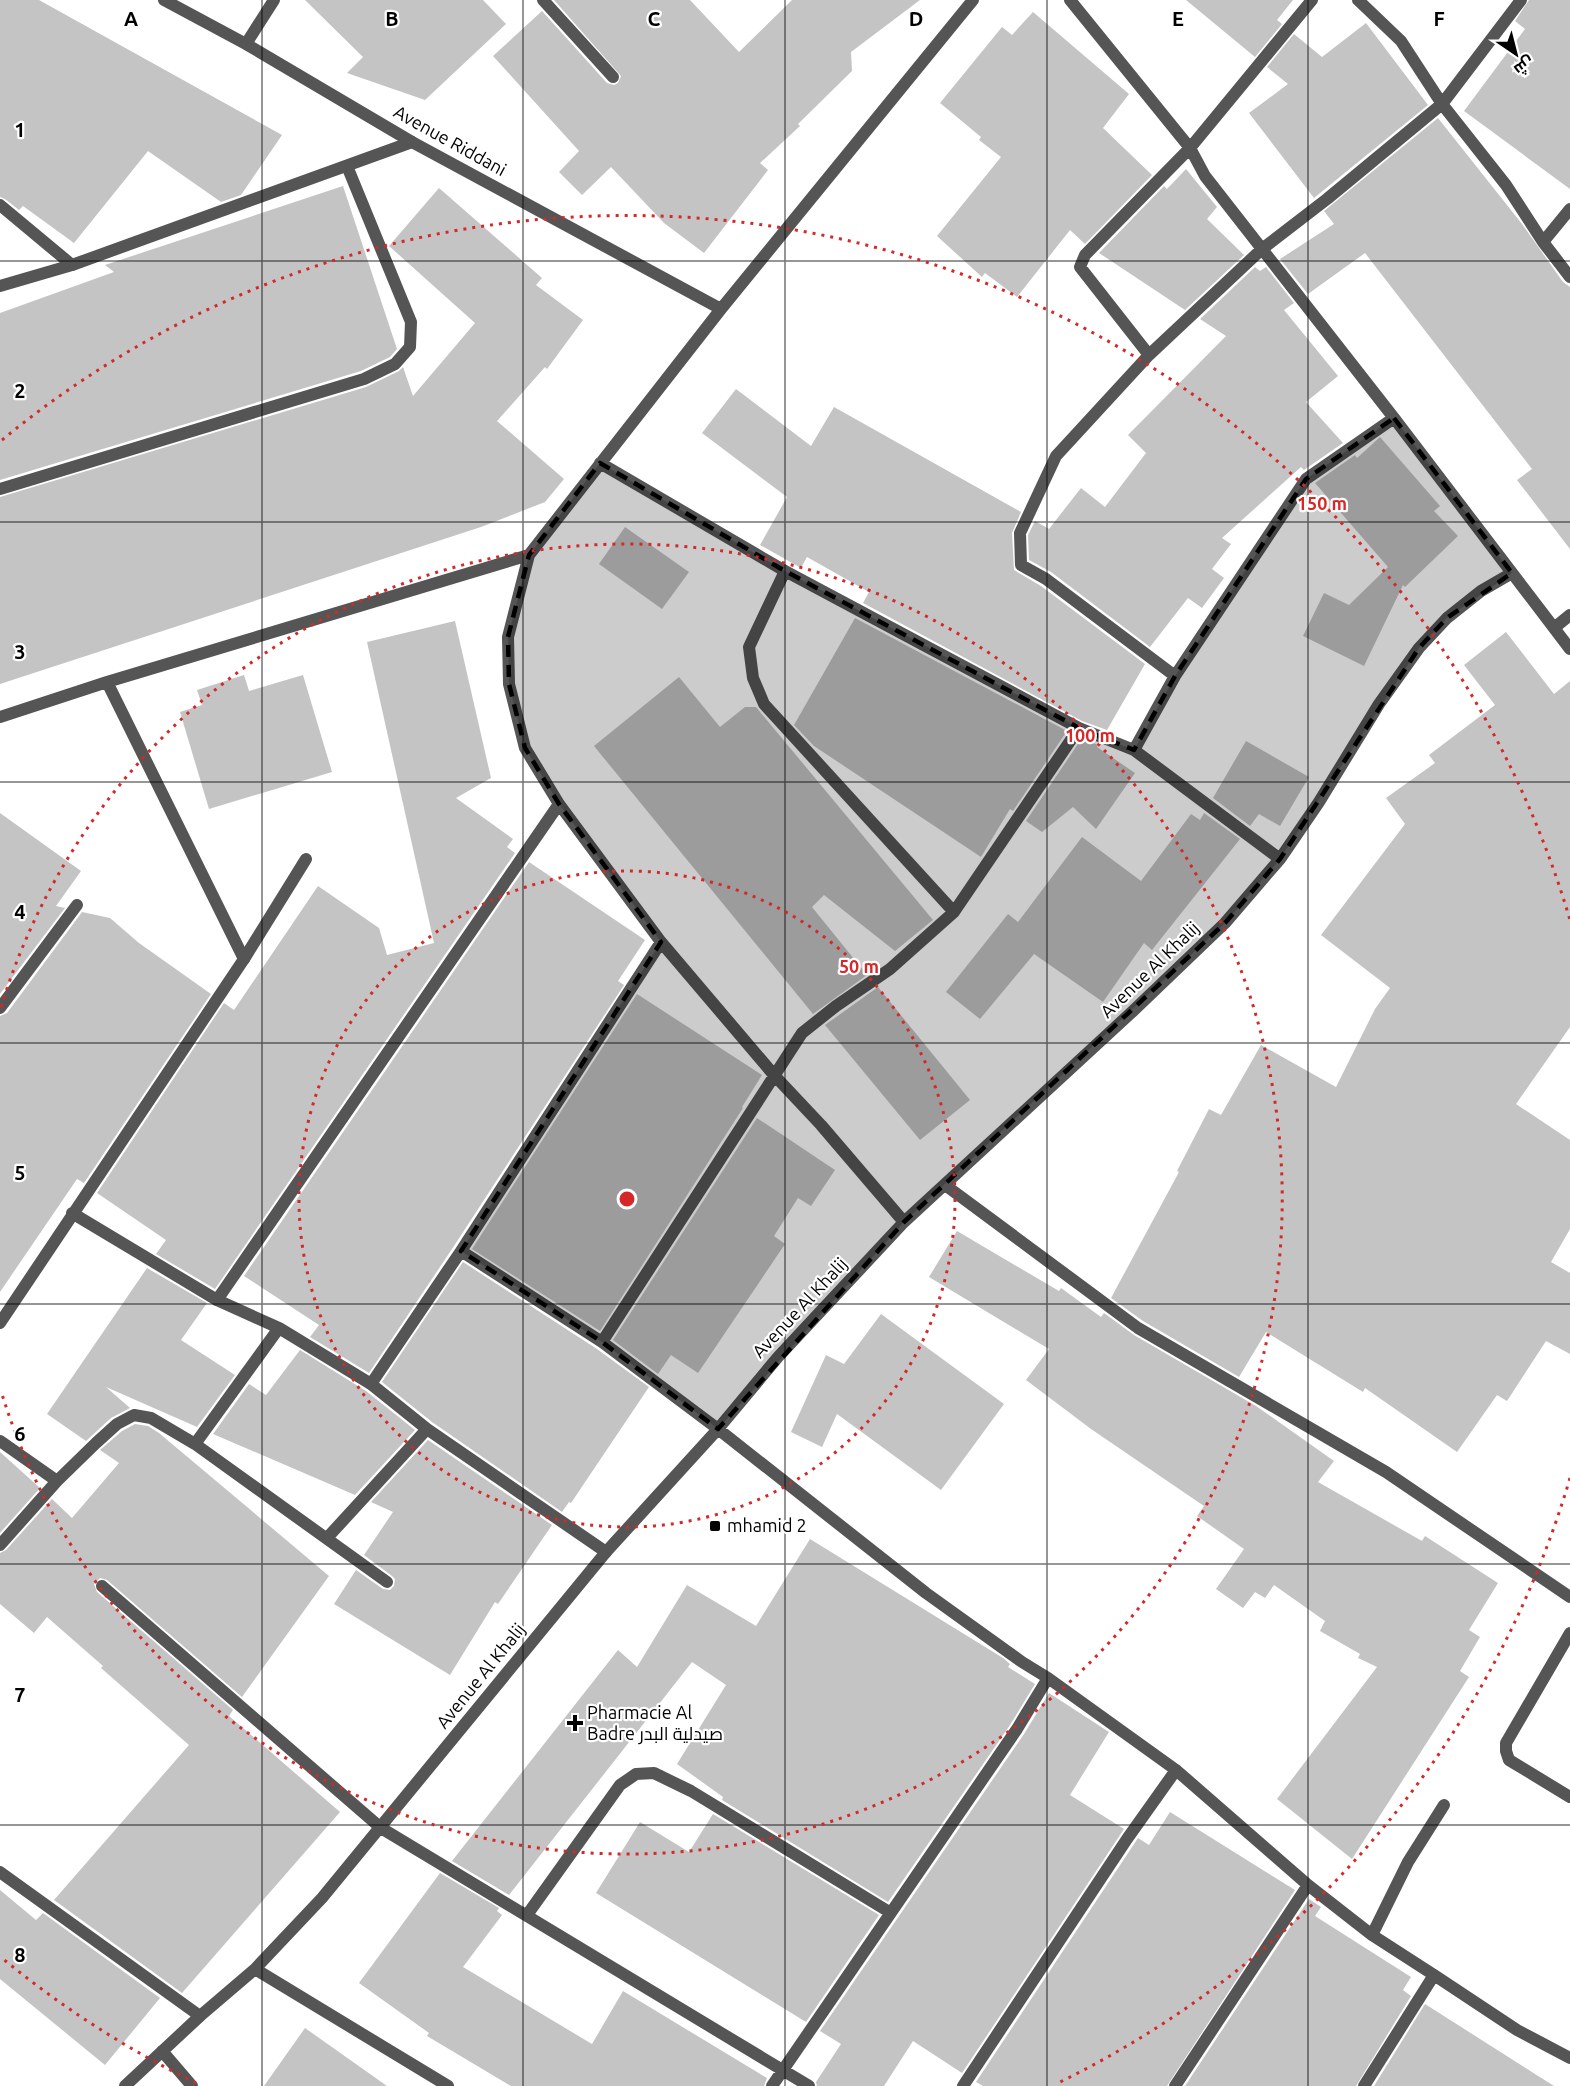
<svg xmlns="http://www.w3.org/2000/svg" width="1570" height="2086" font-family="Ubuntu,Cairo,sans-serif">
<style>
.building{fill:#c4c4c4}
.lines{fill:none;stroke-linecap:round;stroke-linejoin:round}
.lane{stroke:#555;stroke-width:12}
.street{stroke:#555;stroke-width:12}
.marked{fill:#000;fill-opacity:0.2;stroke:#000;stroke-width:4.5;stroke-dasharray:12 8;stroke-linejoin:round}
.grid{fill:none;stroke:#000;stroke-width:1.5;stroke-opacity:0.55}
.ring{fill:none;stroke:#d62828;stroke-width:3;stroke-dasharray:3 6}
.poi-dot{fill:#000;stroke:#fff;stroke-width:2}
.labels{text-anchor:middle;stroke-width:4.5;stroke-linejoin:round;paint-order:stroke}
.street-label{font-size:18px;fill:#000;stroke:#fff}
.poi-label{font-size:18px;fill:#000;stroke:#fff;text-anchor:start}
.grid-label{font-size:20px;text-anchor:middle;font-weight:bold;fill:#000;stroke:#fff;stroke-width:4.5;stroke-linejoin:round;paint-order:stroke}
.centre{fill:#d62828;stroke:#fff;stroke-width:3}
.ring-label{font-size:18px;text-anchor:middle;font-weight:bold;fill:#d62828;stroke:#fff;stroke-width:4.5;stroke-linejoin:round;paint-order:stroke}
</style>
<rect width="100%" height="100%" fill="#fff"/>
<path class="building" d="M 0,0 L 39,0 L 282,135 L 241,195 L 221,202 L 148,151 L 74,243 L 23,206 L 19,210 L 5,199 L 0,197 Z
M 305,0 L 483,0 L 506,24 L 425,100 L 347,73 L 363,57 Z
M 554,0 L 690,0 L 739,52 L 792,0 L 920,0 L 851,52 L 852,71 L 798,124 L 800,126 L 760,163 L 768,170 L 704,253 L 664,223 L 611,167 L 582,195 L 559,172 L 579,151 L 493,56 L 542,11 L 607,83 L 614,85 L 618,83 L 621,76 Z
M 1186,0 L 1293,0 L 1277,20 L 1282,24 L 1255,57 Z
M 1529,0 L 1570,0 L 1570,189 L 1464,111 L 1525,29 L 1515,21 Z
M 1033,12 L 1129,94 L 1103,128 L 1152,175 L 1085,244 L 1070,230 L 1017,297 L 985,273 L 982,277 L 937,236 L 1001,157 L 979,140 L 981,137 L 940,103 L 1002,27 L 1012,35 Z
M 1366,23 L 1428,105 L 1314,198 L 1249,113 L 1288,84 L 1267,67 L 1294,34 L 1322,57 Z
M 1438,118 L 1522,224 L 1563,282 L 1570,287 L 1570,549 L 1517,480 L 1532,469 L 1365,253 L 1308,294 L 1280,259 L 1334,224 L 1324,211 Z
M 1186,169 L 1217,207 L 1207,219 L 1244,255 L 1185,310 L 1099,253 L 1164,186 L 1167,189 Z
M 343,186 L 397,349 L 390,357 L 361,371 L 0,480 L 0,313 L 114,272 L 105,265 Z
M 439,188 L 542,278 L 536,285 L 583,320 L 547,369 L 545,367 L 497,421 L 564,479 L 545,502 L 481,527 L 0,684 L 0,497 L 366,387 L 399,371 L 403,367 L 413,396 L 475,323 L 389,246 Z
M 1255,267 L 1260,271 L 1266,267 L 1294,303 L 1284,310 L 1338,376 L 1306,402 L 1343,443 L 1304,470 L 1301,467 L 1222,538 L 1231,544 L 1212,569 L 1224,578 L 1202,608 L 1188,598 L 1150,647 L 1051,572 L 1029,560 L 1028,535 L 1035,521 L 1049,529 L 1081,488 L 1105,507 L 1146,453 L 1128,435 L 1226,336 L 1200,319 Z
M 736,389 L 811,446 L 834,407 L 1021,512 L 1012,533 L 1014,570 L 1041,586 L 1145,664 L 1107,730 L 1082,721 L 863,603 L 869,592 L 807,557 L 801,568 L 760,545 L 787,497 L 702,433 Z
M 1380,437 L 1440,506 L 1434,511 L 1458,536 L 1405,587 L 1403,585 L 1364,666 L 1303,636 L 1324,593 L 1349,605 L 1388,567 L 1315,483 L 1355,455 L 1357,458 Z
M 625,527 L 689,572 L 662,609 L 599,564 Z
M 855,618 L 1067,731 L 1013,811 L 1010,809 L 981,857 L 814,746 L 794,725 Z
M 455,621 L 491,778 L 456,798 L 513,839 L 507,847 L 515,853 L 215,1289 L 156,1254 L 166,1240 L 97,1193 L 224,1003 L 234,1010 L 318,886 L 379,928 L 387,955 L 434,943 L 367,642 Z
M 1506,632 L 1554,694 L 1570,681 L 1570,1027 L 1516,1104 L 1570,1140 L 1570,1229 L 1551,1262 L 1570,1273 L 1570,1354 L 1546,1341 L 1507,1401 L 1497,1395 L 1457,1452 L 1365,1388 L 1363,1392 L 1266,1332 L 1239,1377 L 1143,1321 L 1111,1298 L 1179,1172 L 1177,1171 L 1209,1109 L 1221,1115 L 1261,1045 L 1336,1087 L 1375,1009 L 1390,988 L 1321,935 L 1405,824 L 1386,798 L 1435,763 L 1429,755 L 1495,705 L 1464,665 Z
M 244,675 L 249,691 L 303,675 L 332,772 L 209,809 L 180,712 L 202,705 L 197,690 Z
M 679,677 L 720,727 L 745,707 L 756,707 L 933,920 L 895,951 L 824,895 L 812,907 L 867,975 L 813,1014 L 594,746 Z
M 1082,738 L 1098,745 L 1097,747 L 1135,773 L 1096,829 L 1073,807 L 1042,832 L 1026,821 Z
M 1246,741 L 1309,777 L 1280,826 L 1259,814 L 1250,826 L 1213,798 Z
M 0,813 L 81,871 L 56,906 L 65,908 L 0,994 Z
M 1204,813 L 1240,839 L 1152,950 L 1144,943 L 1103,1002 L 1034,954 L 980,1019 L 946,992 L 1008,914 L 1018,922 L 1082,837 L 1141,881 L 1191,814 L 1200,820 Z
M 529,862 L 645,940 L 618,981 L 624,985 L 454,1246 L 369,1373 L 310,1337 L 319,1325 L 244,1276 Z
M 82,912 L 110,918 L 139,943 L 211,994 L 84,1183 L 77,1179 L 0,1292 L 0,1016 L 7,1013 Z
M 878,987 L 970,1100 L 920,1140 L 825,1025 Z
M 637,994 L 762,1075 L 742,1107 L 743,1108 L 600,1331 L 472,1249 Z
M 757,1118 L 835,1170 L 811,1206 L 798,1198 L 774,1236 L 785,1244 L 698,1373 L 671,1355 L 658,1374 L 613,1340 Z
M 957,1231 L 1059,1291 L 1061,1288 L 1101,1317 L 1104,1313 L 1134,1335 L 1256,1406 L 1334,1461 L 1318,1482 L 1422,1541 L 1425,1536 L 1498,1583 L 1469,1630 L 1480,1637 L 1460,1671 L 1469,1677 L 1352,1859 L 1277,1799 L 1377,1667 L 1358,1658 L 1360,1654 L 1320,1631 L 1325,1621 L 1274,1585 L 1265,1598 L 1255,1592 L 1243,1608 L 1216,1589 L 1244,1549 L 1197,1516 L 1204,1506 L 1091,1429 L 1026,1380 L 1049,1349 L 929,1277 Z
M 463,1262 L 597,1349 L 649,1387 L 571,1503 L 569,1502 L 562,1512 L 432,1422 L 382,1382 Z
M 147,1268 L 207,1303 L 181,1340 L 235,1375 L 197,1427 L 106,1387 L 130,1408 L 111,1418 L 86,1441 L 47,1414 Z
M 881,1314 L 1004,1404 L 941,1490 L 837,1414 L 822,1447 L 791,1432 L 826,1355 L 844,1364 Z
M 300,1350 L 366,1391 L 415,1430 L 355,1495 L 213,1434 L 249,1384 L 266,1395 Z
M 135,1424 L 148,1426 L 159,1433 L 329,1576 L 242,1697 L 107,1580 L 100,1578 L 94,1584 L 97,1592 L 233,1710 L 229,1716 L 340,1812 L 182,1993 L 54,1900 L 189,1745 L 101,1668 L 103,1666 L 47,1617 L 34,1633 L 0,1604 L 0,1553 L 6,1550 L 52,1499 L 72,1518 L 119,1463 L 100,1450 L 122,1431 Z
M 428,1440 L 552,1525 L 498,1604 L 495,1602 L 450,1675 L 334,1604 L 356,1570 L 383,1589 L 390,1590 L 394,1586 L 395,1579 L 392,1576 L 364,1555 L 393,1512 L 371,1502 Z
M 0,1452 L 40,1488 L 0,1533 Z
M 810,1539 L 1003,1658 L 1010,1664 L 1008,1667 L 1035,1684 L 1010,1725 L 888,1902 L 722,1800 L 723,1797 L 677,1764 L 726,1685 L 692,1662 L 509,1895 L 452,1861 L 618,1650 L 637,1667 L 687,1585 L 756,1626 Z
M 1049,1693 L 1109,1732 L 1070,1795 L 1124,1829 L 962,2073 L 913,2041 L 884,2086 L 817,2086 L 816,2082 L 841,2044 L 820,2031 L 1024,1734 Z
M 1170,1812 L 1295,1890 L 1167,2086 L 983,2086 L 976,2082 L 1138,1838 L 1149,1845 Z
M 713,1814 L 879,1915 L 806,2022 L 596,1893 L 640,1822 L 689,1852 Z
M 440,1873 L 499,1908 L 497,1911 L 502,1915 L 463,1967 L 592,2044 L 623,1991 L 767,2078 L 764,2086 L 511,2086 L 427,2036 L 429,2033 L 359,1983 Z
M 0,1890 L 36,1920 L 43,1913 L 160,1998 L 105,2065 L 0,1979 Z
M 1309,1899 L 1321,1907 L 1315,1916 L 1411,1977 L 1403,1990 L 1411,1996 L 1356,2086 L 1185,2086 Z
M 1425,2004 L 1554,2086 L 1374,2086 Z
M 305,2028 L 387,2086 L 264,2086 Z"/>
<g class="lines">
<path class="lane" d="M 0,286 L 72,265 L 412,142
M 0,489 L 364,379 L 395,364 L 410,347 L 411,322 L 347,166
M 0,1008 L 77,905
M 72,1213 L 217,1300 L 279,1328 L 371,1384 L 427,1429 L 606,1552
M 0,1323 L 244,959 L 306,859
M 0,1441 L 57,1481
M 195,1444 L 279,1328
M 327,1538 L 427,1429
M 0,1545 L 57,1481 L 96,1443 L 117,1424 L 134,1415 L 151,1418 L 195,1444 L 387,1582
M 102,1586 L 381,1828
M 0,1872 L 200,2016"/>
<path class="street" d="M 164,0 L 246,44 L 412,142 L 721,309
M 543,0 L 613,77
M 1070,0 L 1190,148 L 1205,176 L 1394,418 L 1570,649
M 1358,0 L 1401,41 L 1442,104 L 1506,185 L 1543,242 L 1570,277
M 246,44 L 274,0
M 0,205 L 72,265
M 1543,242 L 1570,209
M 1149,355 L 1080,267 L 1085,255 L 1190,148 L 1312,0
M 600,463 L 785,571 L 1079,728 L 1134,750 L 1280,859
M 785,571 L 749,647 L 753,678 L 764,704 L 954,912
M 1554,628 L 1570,615
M 1175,676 L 1306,479 L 1394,418
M 107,682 L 244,959
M 0,717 L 107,682 L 529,555
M 1134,750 L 1175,676 L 1046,579 L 1021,565 L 1020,533 L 1056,456 L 1149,355 L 1262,249 L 1327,199 L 1442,104 L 1521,0
M 945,1185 L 1138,1328 L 1386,1472 L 1570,1597
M 904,1222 L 821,1125 L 774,1075 L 661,942 L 559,804 L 525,748 L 509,684 L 508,637 L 529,555 L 721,309 L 973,0
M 461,1251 L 602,1342 L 718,1429 L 926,1593 L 1022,1662 L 1048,1678 L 1017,1729 L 772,2086
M 217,1300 L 559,804
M 602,1342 L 802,1033 L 836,1006 L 890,969 L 954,912 L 1079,728
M 371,1384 L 461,1251 L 661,942
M 1570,1633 L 1506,1743 L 1506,1751 L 1509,1760 L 1570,1797
M 1048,1678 L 1176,1770
M 381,1828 L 809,2086
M 1308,1885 L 1372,1935 L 1434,1975
M 527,1915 L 620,1785 L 636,1774 L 654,1773 L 691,1791 L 891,1913
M 1372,1935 L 1408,1862 L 1444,1805
M 255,1969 L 448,2086
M 162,2051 L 192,2086
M 125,2086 L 200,2016 L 255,1969 L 322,1898 L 606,1552 L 718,1429 L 778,1357 L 904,1222 L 1133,1011 L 1225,923 L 1280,859 L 1319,802 L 1379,704 L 1419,648 L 1447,618 L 1481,591 L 1512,573
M 963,2086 L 1127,1839 L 1176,1770 L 1308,1885 L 1175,2086
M 1364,2086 L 1434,1975 L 1517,2030 L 1570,2058"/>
</g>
<path class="marked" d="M 1394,418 L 1512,573 L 1447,618 L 1419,648 L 1280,859 L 1225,923 L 904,1222 L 718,1429 L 602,1342 L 461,1251 L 661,942 L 559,804 L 525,748 L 509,684 L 508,637 L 529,555 L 600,463 L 785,571 L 1079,728 L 1134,750 L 1175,676 L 1306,479 Z"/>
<path class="grid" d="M 262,0 L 262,2086M 523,0 L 523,2086M 785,0 L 785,2086M 1047,0 L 1047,2086M 1308,0 L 1308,2086M 0,261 L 1570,261M 0,522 L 1570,522M 0,782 L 1570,782M 0,1043 L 1570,1043M 0,1304 L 1570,1304M 0,1564 L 1570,1564M 0,1825 L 1570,1825"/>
<g class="ring">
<circle cx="627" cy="1199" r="328"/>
<path d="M1 1007A655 655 0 1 1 1 1391"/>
<path d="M1570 1478A983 983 0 0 1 1058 2083M196 2083A983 983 0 0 1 2 1958M2 440A983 983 0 0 1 1570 920"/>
</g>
<g class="poi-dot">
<rect x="709" y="1520" width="12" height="12" rx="3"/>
<path d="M572 1714h6v6h6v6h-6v6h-6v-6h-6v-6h6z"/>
</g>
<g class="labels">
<g class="street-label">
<text transform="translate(450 141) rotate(29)" y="6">Avenue Riddani</text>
<text transform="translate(1150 970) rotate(-44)" y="6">Avenue Al Khalij</text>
<text transform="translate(800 1308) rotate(-47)" y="6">Avenue Al Khalij</text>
<text transform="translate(481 1676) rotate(-51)" y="6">Avenue Al Khalij</text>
</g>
<g class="poi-label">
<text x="727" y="1532">mhamid 2</text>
<text x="587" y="1719">Pharmacie Al<tspan x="587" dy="21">Badre صيدلية البدر</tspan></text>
</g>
</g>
<g class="grid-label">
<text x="131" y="26">A</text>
<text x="392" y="26">B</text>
<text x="654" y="26">C</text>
<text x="916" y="26">D</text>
<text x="1178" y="26">E</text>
<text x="1439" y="26">F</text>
<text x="20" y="137">1</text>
<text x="20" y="398">2</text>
<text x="20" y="659">3</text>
<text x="20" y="919">4</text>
<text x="20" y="1180">5</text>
<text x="20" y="1441">6</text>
<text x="20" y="1702">7</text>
<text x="20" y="1962">8</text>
</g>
<circle cx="627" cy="1199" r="9" class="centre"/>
<g class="ring-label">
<text x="1322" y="510">150 m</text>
<text x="1090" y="742">100 m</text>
<text x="859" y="973">50 m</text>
</g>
<g transform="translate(1516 54) rotate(145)" stroke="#ffffff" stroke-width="4.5" paint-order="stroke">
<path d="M0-4.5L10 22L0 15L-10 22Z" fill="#000000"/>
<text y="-9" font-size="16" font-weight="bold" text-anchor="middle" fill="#000000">ش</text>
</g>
</svg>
